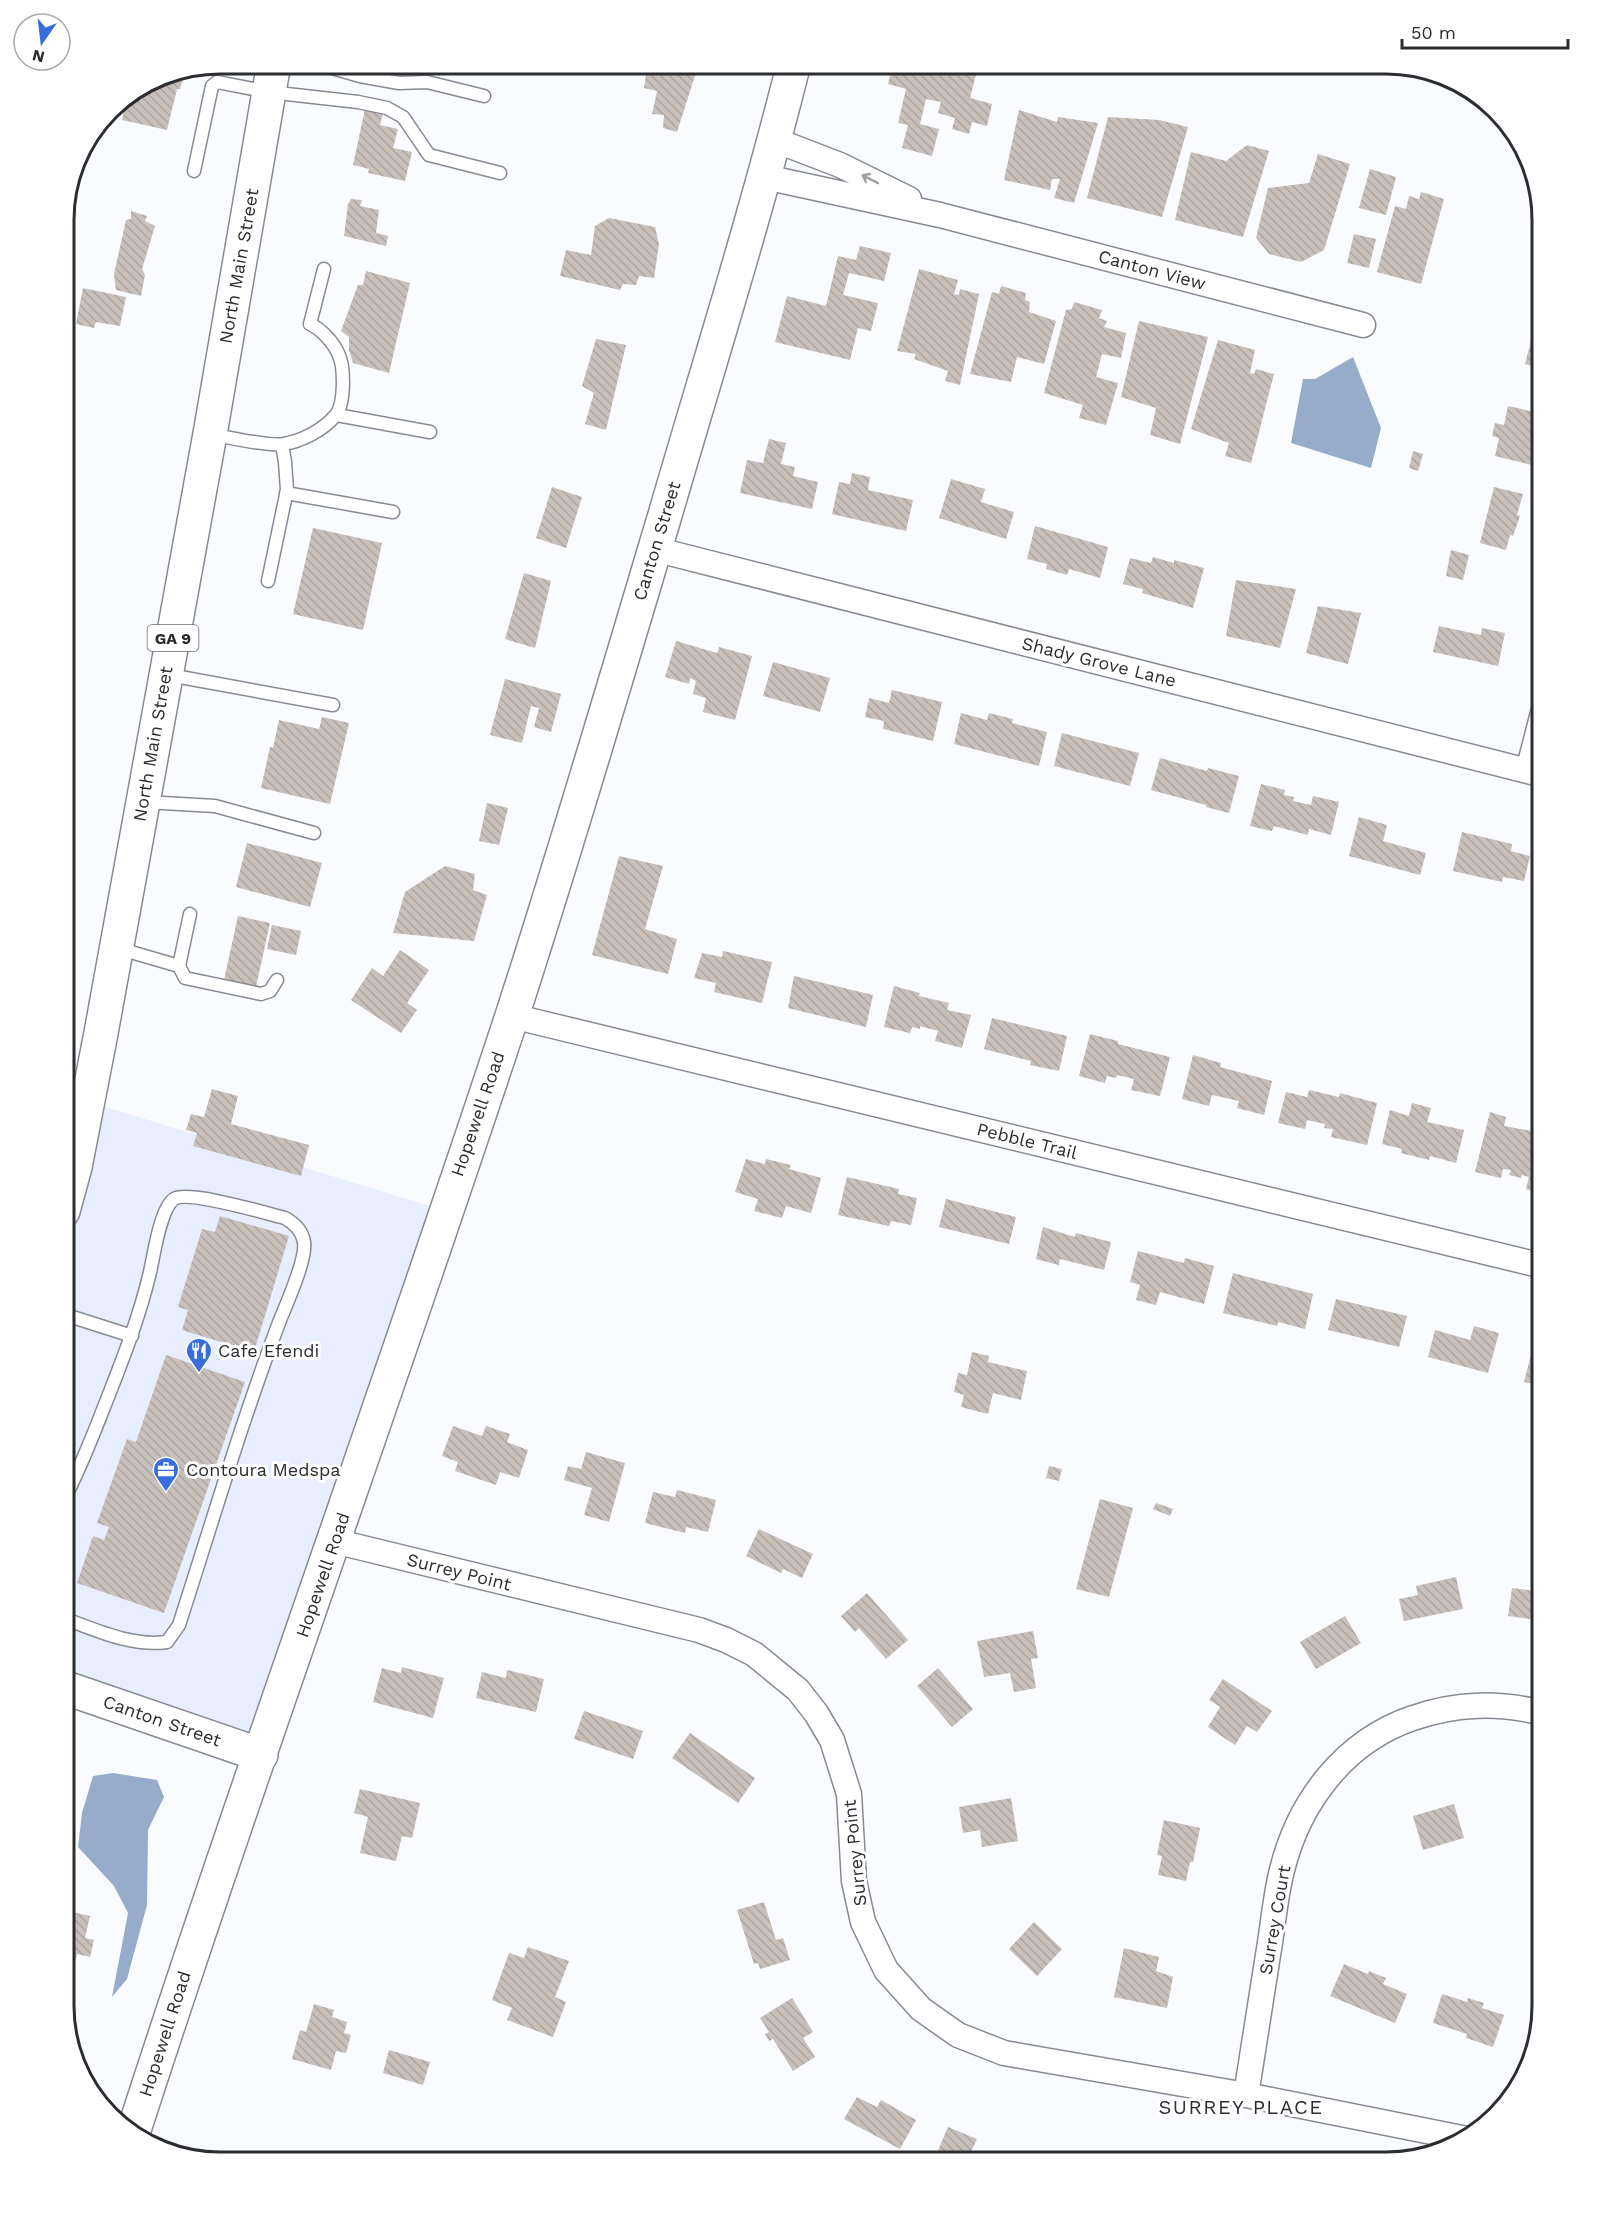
<svg xmlns="http://www.w3.org/2000/svg" width="1606" height="2225" font-family="'Work Sans',sans-serif">
<style>
.built{fill:#e8eefe}
.water{fill:#97accb}
.building{fill:url(#building-back-hatch)}
.lines{fill:none;stroke-linecap:round;stroke-linejoin:round}
.lane-casing{stroke:#878a92;stroke-width:15}
.street-casing{stroke:#878a92;stroke-width:27}
.secondary-casing{stroke:#878a92;stroke-width:36}
.primary-casing{stroke:#878a92;stroke-width:36}
.lane{stroke:#fff;stroke-width:12}
.street{stroke:#fff;stroke-width:24}
.secondary{stroke:#fff;stroke-width:33}
.primary{stroke:#fff;stroke-width:33}
.oneway{stroke:#a0a0a2}
.labels{text-anchor:middle;stroke-width:6;stroke-linejoin:round;paint-order:stroke}
.shield{fill:#fff;stroke:#6b6c6e;stroke-width:1.5}
.shield-label{font-size:16px;font-weight:bold;fill:#2c2d30}
.street-label{font-size:18px;fill:#2c2d30;stroke:#fff}
.poi-label{font-size:18px;fill:#2c2d30;stroke:#fff;text-anchor:start}
.neighbourhood-label{font-size:20px;letter-spacing:1.5px;fill:#2c2d30;stroke:#fff}
.rim{fill:none;stroke:#2c2d30;stroke-width:3}
</style>
<defs>
<pattern id="building-back-hatch" width="6" height="6" patternUnits="userSpaceOnUse" patternTransform="scale(1.5)"><rect width="6" height="6" fill="#c8c0ba"/><path d="M-1 5l2 2M0 0l6 6M5-1l2 2" fill="none" stroke="#aca5a0"/></pattern>
</defs>
<rect width="100%" height="100%" fill="#f9fbfe"/>
<path class="built" d="M 96,1104 L 456,1214 L 262,1746 L 63,1679 L 63,1209 Z"/>
<path class="water" d="M 1353,357 L 1381,428 L 1371,468 L 1291,443 L 1303,379 L 1315,379 Z
M 113,1773 L 157,1780 L 164,1797 L 148,1830 L 147,1905 L 127,1979 L 112,1997 L 128,1913 L 114,1886 L 78,1847 L 82,1813 L 93,1776 Z"/>
<path class="building" d="M 391,63 L 407,63 L 406,68 Z
M 667,63 L 699,63 L 677,132 L 663,128 L 664,115 L 652,114 L 657,91 L 644,88 L 646,74 L 662,74 Z
M 893,63 L 962,63 L 960,71 L 976,75 L 970,98 L 992,104 L 987,126 L 972,122 L 969,134 L 952,129 L 955,118 L 938,113 L 941,102 L 926,99 L 920,124 L 939,129 L 932,156 L 902,148 L 908,125 L 898,123 L 906,89 L 888,84 Z
M 185,70 L 180,89 L 177,89 L 167,130 L 122,120 L 128,94 L 160,75 Z
M 365,109 L 383,113 L 380,125 L 398,129 L 393,148 L 412,152 L 405,181 L 368,173 L 369,169 L 353,165 Z
M 1019,110 L 1057,122 L 1058,117 L 1098,123 L 1074,203 L 1054,198 L 1060,179 L 1052,179 L 1050,190 L 1004,180 Z
M 1108,117 L 1159,120 L 1188,127 L 1162,217 L 1087,198 Z
M 1247,145 L 1269,151 L 1243,237 L 1175,220 L 1191,152 L 1226,161 Z
M 1318,154 L 1350,164 L 1324,250 L 1301,262 L 1269,254 L 1256,238 L 1268,188 L 1309,183 Z
M 1370,169 L 1396,177 L 1386,215 L 1359,208 Z
M 1421,192 L 1444,199 L 1421,284 L 1377,272 L 1395,206 L 1406,209 L 1409,196 L 1419,199 Z
M 351,199 L 362,200 L 360,206 L 379,210 L 376,233 L 388,236 L 386,246 L 344,236 L 348,204 Z
M 131,211 L 147,216 L 145,221 L 155,226 L 142,269 L 145,275 L 141,296 L 116,290 L 114,274 L 126,220 L 131,219 Z
M 609,218 L 655,227 L 659,244 L 654,278 L 639,276 L 636,285 L 623,284 L 620,290 L 560,276 L 566,250 L 591,255 L 595,226 Z
M 1354,234 L 1376,239 L 1369,268 L 1347,263 Z
M 860,246 L 891,253 L 884,281 L 849,273 L 843,295 L 878,303 L 871,331 L 858,328 L 850,360 L 775,342 L 787,296 L 826,306 L 838,256 L 856,260 Z
M 919,269 L 958,280 L 954,294 L 959,295 L 960,289 L 979,294 L 960,385 L 945,381 L 948,371 L 914,359 L 916,354 L 897,351 Z
M 366,271 L 410,283 L 389,373 L 353,363 L 349,350 L 349,337 L 341,331 L 358,285 L 363,285 Z
M 1001,286 L 1026,293 L 1025,300 L 1030,302 L 1029,312 L 1056,321 L 1044,364 L 1017,357 L 1011,382 L 970,374 L 992,292 L 999,294 Z
M 83,288 L 126,297 L 120,326 L 96,322 L 94,328 L 76,324 Z
M 1074,302 L 1102,310 L 1099,318 L 1107,321 L 1104,327 L 1126,333 L 1121,358 L 1102,354 L 1096,377 L 1118,383 L 1106,425 L 1079,418 L 1083,405 L 1044,393 L 1066,310 L 1072,309 Z
M 1538,313 L 1543,314 L 1543,369 L 1525,364 Z
M 1139,321 L 1208,337 L 1180,444 L 1150,435 L 1156,408 L 1121,397 Z
M 596,339 L 626,345 L 606,430 L 585,424 L 594,393 L 582,386 Z
M 1218,340 L 1255,350 L 1250,373 L 1254,374 L 1256,369 L 1274,374 L 1251,463 L 1225,456 L 1229,443 L 1191,429 Z
M 1508,406 L 1543,414 L 1532,465 L 1495,456 L 1499,438 L 1492,436 L 1495,423 L 1504,425 Z
M 769,439 L 786,443 L 781,464 L 795,467 L 793,476 L 818,482 L 812,509 L 740,493 L 747,460 L 763,463 Z
M 1413,451 L 1423,454 L 1418,471 L 1409,468 Z
M 852,473 L 870,477 L 868,490 L 913,500 L 906,531 L 832,514 L 839,482 L 850,484 Z
M 951,479 L 985,489 L 981,502 L 1014,512 L 1006,539 L 939,518 Z
M 552,487 L 582,497 L 566,548 L 536,538 Z
M 1494,487 L 1523,494 L 1517,515 L 1520,516 L 1513,536 L 1510,535 L 1506,550 L 1480,543 Z
M 1035,526 L 1108,547 L 1100,578 L 1069,569 L 1067,575 L 1046,569 L 1047,564 L 1027,559 Z
M 313,528 L 382,543 L 363,630 L 293,614 Z
M 1451,550 L 1469,555 L 1463,580 L 1446,576 Z
M 1153,557 L 1174,563 L 1174,560 L 1204,568 L 1193,608 L 1142,593 L 1143,589 L 1123,584 L 1130,558 L 1151,563 Z
M 524,573 L 551,581 L 535,648 L 505,639 Z
M 1236,580 L 1296,589 L 1280,648 L 1226,636 Z
M 1318,606 L 1361,613 L 1348,664 L 1306,653 Z
M 1439,626 L 1481,635 L 1482,628 L 1505,633 L 1498,666 L 1433,652 Z
M 676,641 L 717,653 L 719,647 L 752,656 L 735,720 L 703,712 L 706,698 L 693,694 L 696,681 L 690,678 L 689,684 L 665,677 Z
M 773,662 L 830,678 L 820,712 L 763,696 Z
M 505,679 L 561,694 L 551,732 L 534,727 L 539,708 L 531,706 L 522,743 L 490,735 Z
M 892,690 L 942,702 L 933,741 L 883,729 L 884,721 L 865,717 L 869,698 L 889,703 Z
M 961,713 L 987,720 L 989,713 L 1013,719 L 1012,723 L 1047,732 L 1039,766 L 954,744 Z
M 322,717 L 349,723 L 330,804 L 261,788 L 270,747 L 273,748 L 279,720 L 319,729 Z
M 1062,733 L 1139,753 L 1130,786 L 1054,766 Z
M 1160,758 L 1207,771 L 1208,768 L 1239,776 L 1229,813 L 1206,807 L 1206,805 L 1151,790 Z
M 1261,784 L 1285,790 L 1284,795 L 1294,797 L 1293,801 L 1311,805 L 1313,796 L 1339,802 L 1331,835 L 1309,829 L 1308,835 L 1274,826 L 1272,831 L 1250,826 Z
M 487,803 L 508,808 L 499,845 L 479,841 Z
M 1359,817 L 1387,825 L 1383,841 L 1426,853 L 1420,875 L 1349,856 Z
M 1462,832 L 1512,844 L 1511,851 L 1530,856 L 1524,881 L 1503,877 L 1502,882 L 1453,871 Z
M 247,843 L 322,863 L 310,907 L 236,887 Z
M 619,856 L 663,866 L 645,929 L 677,939 L 668,974 L 592,955 Z
M 445,866 L 475,874 L 473,890 L 487,895 L 474,941 L 393,933 L 405,892 Z
M 238,916 L 270,923 L 256,987 L 224,980 Z
M 272,925 L 301,931 L 296,955 L 267,949 Z
M 400,950 L 429,970 L 407,1003 L 417,1010 L 401,1033 L 351,1000 L 372,968 L 383,976 Z
M 723,951 L 772,962 L 762,1003 L 714,992 L 716,983 L 694,978 L 702,953 L 722,957 Z
M 794,976 L 873,995 L 866,1027 L 788,1008 Z
M 894,986 L 920,993 L 919,996 L 949,1003 L 947,1010 L 971,1015 L 962,1048 L 935,1041 L 938,1031 L 920,1026 L 920,1029 L 912,1027 L 910,1033 L 884,1027 Z
M 992,1018 L 1067,1036 L 1059,1071 L 1030,1065 L 1031,1061 L 984,1049 Z
M 1090,1034 L 1118,1041 L 1118,1044 L 1170,1057 L 1160,1096 L 1131,1090 L 1134,1079 L 1117,1075 L 1116,1078 L 1107,1076 L 1105,1083 L 1079,1076 Z
M 1193,1055 L 1221,1063 L 1220,1067 L 1272,1081 L 1264,1115 L 1237,1108 L 1239,1101 L 1212,1095 L 1209,1106 L 1182,1099 Z
M 212,1089 L 238,1096 L 231,1124 L 309,1145 L 301,1176 L 193,1146 L 197,1133 L 186,1130 L 191,1114 L 204,1117 Z
M 1309,1090 L 1339,1097 L 1340,1093 L 1377,1103 L 1367,1145 L 1331,1137 L 1333,1129 L 1324,1128 L 1325,1124 L 1307,1120 L 1305,1129 L 1278,1123 L 1286,1092 L 1307,1097 Z
M 1412,1103 L 1431,1108 L 1427,1122 L 1464,1130 L 1456,1163 L 1430,1156 L 1429,1160 L 1401,1153 L 1402,1149 L 1382,1144 L 1390,1110 L 1409,1116 Z
M 1490,1112 L 1506,1117 L 1504,1126 L 1543,1133 L 1543,1193 L 1526,1189 L 1529,1177 L 1522,1175 L 1521,1178 L 1509,1175 L 1511,1170 L 1503,1169 L 1501,1178 L 1475,1172 Z
M 746,1159 L 765,1164 L 766,1159 L 791,1165 L 789,1169 L 821,1178 L 811,1213 L 786,1206 L 782,1218 L 754,1211 L 758,1199 L 735,1192 Z
M 847,1177 L 899,1189 L 898,1194 L 917,1198 L 911,1225 L 891,1221 L 889,1226 L 838,1215 Z
M 946,1199 L 1016,1217 L 1009,1244 L 939,1227 Z
M 220,1216 L 289,1236 L 254,1352 L 182,1330 L 188,1310 L 178,1307 L 202,1229 L 215,1232 Z
M 1043,1227 L 1075,1237 L 1076,1233 L 1111,1242 L 1104,1270 L 1060,1259 L 1059,1265 L 1036,1259 Z
M 1138,1251 L 1184,1263 L 1185,1258 L 1214,1266 L 1204,1304 L 1160,1292 L 1156,1305 L 1136,1300 L 1140,1285 L 1130,1282 Z
M 1233,1273 L 1313,1294 L 1305,1329 L 1278,1322 L 1277,1326 L 1223,1313 Z
M 1336,1299 L 1407,1316 L 1399,1347 L 1328,1330 Z
M 1474,1326 L 1499,1333 L 1488,1373 L 1428,1357 L 1435,1330 L 1470,1340 Z
M 1532,1351 L 1543,1353 L 1543,1386 L 1524,1382 Z
M 972,1352 L 989,1356 L 988,1362 L 1027,1371 L 1021,1400 L 993,1393 L 988,1414 L 961,1407 L 964,1395 L 954,1392 L 958,1373 L 967,1375 Z
M 166,1355 L 245,1382 L 164,1613 L 77,1583 L 93,1536 L 104,1540 L 109,1527 L 97,1523 L 127,1439 L 136,1442 Z
M 453,1426 L 482,1436 L 486,1426 L 510,1434 L 507,1442 L 528,1450 L 519,1478 L 500,1472 L 496,1485 L 455,1471 L 458,1462 L 442,1456 Z
M 586,1452 L 625,1463 L 609,1522 L 584,1515 L 592,1488 L 564,1480 L 568,1466 L 581,1469 Z
M 1049,1466 L 1062,1469 L 1059,1481 L 1046,1478 Z
M 677,1490 L 716,1500 L 708,1532 L 686,1527 L 685,1533 L 645,1523 L 653,1492 L 675,1497 Z
M 1100,1499 L 1133,1508 L 1109,1597 L 1076,1589 Z
M 1156,1503 L 1173,1509 L 1170,1516 L 1153,1509 Z
M 759,1529 L 813,1554 L 802,1578 L 783,1569 L 781,1573 L 746,1556 Z
M 1456,1577 L 1463,1609 L 1404,1621 L 1399,1599 L 1418,1595 L 1416,1586 Z
M 1512,1588 L 1543,1592 L 1543,1621 L 1508,1616 Z
M 867,1593 L 908,1640 L 886,1659 L 859,1628 L 855,1632 L 841,1616 Z
M 1345,1616 L 1361,1643 L 1316,1669 L 1300,1642 Z
M 1033,1631 L 1038,1658 L 1031,1659 L 1036,1688 L 1014,1692 L 1010,1673 L 984,1677 L 977,1641 Z
M 402,1667 L 444,1678 L 433,1718 L 373,1702 L 382,1668 L 401,1673 Z
M 938,1668 L 973,1709 L 952,1727 L 917,1686 Z
M 507,1670 L 544,1679 L 536,1712 L 476,1698 L 482,1672 L 506,1678 Z
M 1223,1679 L 1272,1711 L 1257,1732 L 1247,1726 L 1235,1745 L 1208,1727 L 1220,1707 L 1209,1700 Z
M 584,1711 L 643,1731 L 633,1759 L 574,1739 Z
M 690,1733 L 755,1778 L 738,1803 L 672,1758 Z
M 63,1766 L 69,1767 L 64,1787 L 63,1787 Z
M 360,1789 L 420,1803 L 412,1838 L 402,1836 L 396,1861 L 360,1853 L 368,1817 L 354,1813 Z
M 1011,1798 L 1018,1841 L 982,1847 L 980,1830 L 963,1833 L 959,1807 Z
M 1454,1804 L 1464,1838 L 1423,1850 L 1413,1816 Z
M 1164,1820 L 1200,1828 L 1193,1862 L 1190,1862 L 1186,1881 L 1158,1875 L 1162,1856 L 1157,1855 Z
M 764,1902 L 776,1940 L 783,1938 L 790,1960 L 760,1969 L 758,1963 L 754,1964 L 737,1910 Z
M 63,1910 L 90,1916 L 85,1938 L 94,1940 L 90,1957 L 77,1954 L 71,1981 L 63,1979 Z
M 1034,1922 L 1062,1949 L 1037,1976 L 1009,1949 Z
M 528,1947 L 569,1961 L 555,1997 L 566,2002 L 553,2037 L 507,2020 L 512,2008 L 492,2000 L 509,1953 L 524,1958 Z
M 1124,1948 L 1159,1957 L 1156,1971 L 1173,1977 L 1167,2008 L 1114,1997 Z
M 1344,1964 L 1368,1974 L 1369,1971 L 1386,1978 L 1383,1984 L 1407,1994 L 1395,2023 L 1330,1996 Z
M 1442,1994 L 1467,2002 L 1468,1998 L 1484,2003 L 1482,2008 L 1504,2015 L 1493,2047 L 1466,2038 L 1467,2034 L 1433,2023 Z
M 792,1998 L 813,2032 L 803,2038 L 815,2057 L 793,2071 L 773,2039 L 769,2041 L 765,2034 L 769,2032 L 760,2018 Z
M 314,2004 L 334,2010 L 332,2017 L 347,2022 L 344,2033 L 351,2035 L 346,2053 L 336,2051 L 331,2070 L 292,2059 L 300,2030 L 306,2032 Z
M 389,2050 L 430,2062 L 423,2085 L 383,2073 Z
M 857,2097 L 877,2107 L 881,2100 L 916,2120 L 900,2149 L 844,2119 Z
M 948,2127 L 977,2139 L 970,2154 L 989,2162 L 933,2162 Z"/>
<g class="lines">
<defs>
<path id="lane" d="M 304,63 L 325,66 L 360,76 L 399,83 L 427,82 L 484,96
M 194,171 L 212,86 L 217,82 L 269,92 L 358,102 L 387,108 L 403,117 L 429,155 L 500,173
M 337,415 L 430,432
M 211,434 C 226,437 271,447 284,444 C 302,441 323,430 335,416 C 345,405 345,367 338,353 C 333,342 321,329 310,324 L 324,269
M 286,493 L 393,512
M 268,581 L 287,490 L 285,462 L 282,445
M 169,675 L 333,705
M 145,802 L 215,806 L 314,833
M 190,914 L 179,966 L 185,978 L 261,994 L 270,991 L 277,980
M 117,948 L 179,966
M 63,1314 L 132,1336
M 63,1618 C 96,1630 132,1647 167,1642 L 179,1625 C 212,1523 242,1420 280,1320 C 287,1303 307,1258 304,1242 C 302,1230 294,1223 285,1218 C 265,1213 188,1190 174,1199 C 160,1209 154,1255 150,1272 C 140,1315 124,1356 108,1397 C 94,1432 81,1468 63,1501"/>
<path id="street" d="M 775,140 L 840,165 L 909,199
M 765,177 L 940,215 L 1363,325
M 654,549 L 1543,775
M 1528,771 L 1543,713
M 512,1016 L 1543,1266
M 334,1541 L 699,1630 L 726,1640 L 754,1654 L 798,1690 L 816,1713 L 832,1740 L 849,1794 L 854,1881 L 863,1922 L 886,1970 L 921,2009 L 958,2035 L 1004,2053 L 1246,2095 L 1467,2139
M 1246,2095 C 1253,2048 1261,2002 1268,1955 C 1273,1927 1275,1897 1282,1870 C 1299,1801 1345,1741 1413,1718 C 1457,1703 1498,1702 1543,1713"/>
<path id="secondary" d="M 63,1687 L 261,1755
M 133,2133 C 254,1759 389,1390 512,1016 C 566,850 615,682 665,515 C 709,364 756,215 794,63"/>
<path id="primary" d="M 63,1211 L 75,1167 L 101,1033 L 210,434 L 274,63"/>
</defs>
<use href="#lane" class="lane-casing"/>
<use href="#street" class="street-casing"/>
<use href="#secondary" class="secondary-casing"/>
<use href="#primary" class="primary-casing"/>
<use href="#lane" class="lane"/>
<use href="#street" class="street"/>
<use href="#secondary" class="secondary"/>
<use href="#primary" class="primary"/>
</g>
<defs><path id="oneway-shaft" d="M-6 0H5M1.5-3L5.5 0L1.5 3" fill="none" stroke-width="1.6" stroke-linecap="round" stroke-linejoin="round" transform="scale(1.5)"/></defs>
<use class="oneway" href="#oneway-shaft" transform="translate(870 179) rotate(-153)"/>
<defs>
<symbol id="restaurant-pin" viewBox="-11 -11 22 30"><path d="M0 17L-7.5 6A9.5 9.5 0 1 1 7.5 6Z" fill="#386ddc" stroke="#fff"/><path d="M-5-6h1v4h1v-4h1v4h1v-4h1v5L-1.5 .5V6h-2V.5L-5-1ZM5-6V6H3V1.5H1.5Q1.5-4 5-6Z" fill="#fff"/></symbol>
<symbol id="office-pin" viewBox="-11 -11 22 30"><path d="M0 17L-7.5 6A9.5 9.5 0 1 1 7.5 6Z" fill="#386ddc" stroke="#fff"/><path d="M-6-3h4V-5.5h4V-3h4V5H-6ZM-1-4.5V-3h2v-1.5ZM-6 0V1H6V0Z" fill="#fff"/></symbol>
</defs>
<g fill-rule="evenodd">
<use href="#restaurant-pin" x="184" y="1336" width="30" height="40"/>
<use href="#office-pin" x="151" y="1455" width="30" height="40"/>
</g>
<g class="labels">
<rect class="shield" x="147.5" y="625" width="51" height="26" rx="4.5"/>
<g class="shield-label">
<text x="173" y="644">GA 9</text>
</g>
<g class="street-label">
<text transform="translate(239 266) rotate(-80)" y="6">North Main Street</text>
<text transform="translate(1152 270) rotate(15)" y="6">Canton View</text>
<text transform="translate(657 541) rotate(-73)" y="6">Canton Street</text>
<text transform="translate(1099 662) rotate(14)" y="6">Shady Grove Lane</text>
<text transform="translate(153 744) rotate(-80)" y="6">North Main Street</text>
<text transform="translate(478 1114) rotate(-71)" y="6">Hopewell Road</text>
<text transform="translate(1027 1141) rotate(14)" y="6">Pebble Trail</text>
<text transform="translate(459 1572) rotate(14)" y="6">Surrey Point</text>
<text transform="translate(323 1575) rotate(-71)" y="6">Hopewell Road</text>
<text transform="translate(162 1721) rotate(19)" y="6">Canton Street</text>
<text transform="translate(855 1853) rotate(-96)" y="6">Surrey Point</text>
<text transform="translate(1275 1920) rotate(-80)" y="6">Surrey Court</text>
<text transform="translate(165 2034) rotate(-72)" y="6">Hopewell Road</text>
</g>
<g class="poi-label">
<text x="218" y="1357">Cafe Efendi</text>
<text x="186" y="1476">Contoura Medspa</text>
</g>
<g class="neighbourhood-label">
<text x="1241" y="2114">SURREY PLACE</text>
</g>
</g>
<path d="M0 0H1606V2225H0ZM220 74H1386A146 146 0 0 1 1532 220V2006A146 146 0 0 1 1386 2152H220A146 146 0 0 1 74 2006V220A146 146 0 0 1 220 74Z" fill="#fff" fill-rule="evenodd"/>
<path class="rim" d="M220 74H1386A146 146 0 0 1 1532 220V2006A146 146 0 0 1 1386 2152H220A146 146 0 0 1 74 2006V220A146 146 0 0 1 220 74Z"/>
<g transform="translate(42 42) rotate(194)"><circle r="28" fill="#ffffff" stroke="#ababac" stroke-width="1.5"/>
<path d="M0-4.5L10 22L0 15L-10 22Z" fill="#386ddc"/>
<text y="-9" font-size="16" font-weight="bold" text-anchor="middle" fill="#2c2d30">N</text>
</g>
<path d="M1402 39v9h166v-9" fill="none" stroke="#2c2d30" stroke-width="3"/>
<text x="1411" y="39" font-size="18" fill="#2c2d30" stroke="#ffffff" stroke-width="4.5" paint-order="stroke">50 m</text>
</svg>
